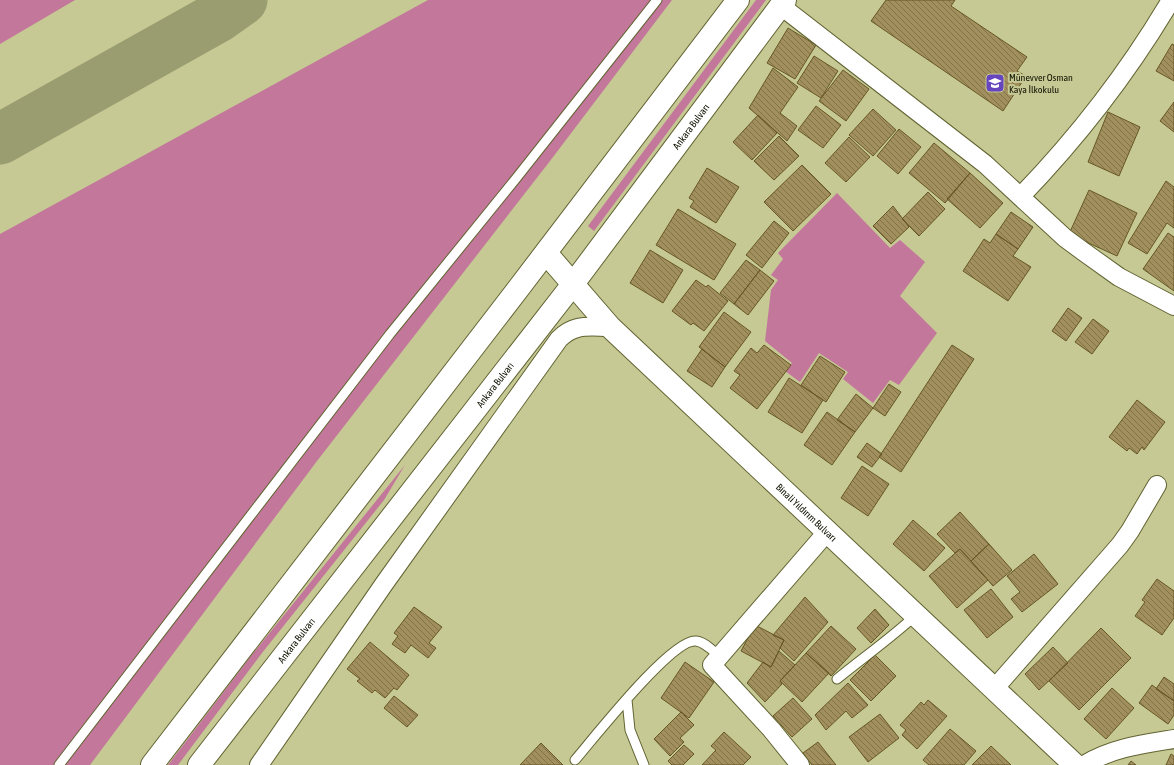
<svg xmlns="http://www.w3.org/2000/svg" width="1174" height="765" font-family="'Asap Condensed',sans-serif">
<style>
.green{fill:#c3779b}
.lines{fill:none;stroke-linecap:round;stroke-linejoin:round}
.taxiway{stroke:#9a9d70;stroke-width:51}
.building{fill:url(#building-back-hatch);stroke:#675725}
.lane-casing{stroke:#616331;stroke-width:11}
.street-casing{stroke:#616331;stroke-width:20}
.secondary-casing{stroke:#616331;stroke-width:24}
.lane{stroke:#fff;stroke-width:9}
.street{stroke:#fff;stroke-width:18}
.secondary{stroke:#fff;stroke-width:22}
.labels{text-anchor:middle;stroke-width:4;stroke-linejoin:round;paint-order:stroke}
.poi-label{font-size:10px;fill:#111201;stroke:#c6c994;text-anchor:start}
.street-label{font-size:10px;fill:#111201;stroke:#c6c994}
</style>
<defs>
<pattern id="building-back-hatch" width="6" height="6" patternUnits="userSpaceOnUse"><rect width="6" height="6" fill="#a18f5d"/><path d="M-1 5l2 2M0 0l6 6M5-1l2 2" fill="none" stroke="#82734a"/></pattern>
</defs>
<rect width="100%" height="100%" fill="#c6c994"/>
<path class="green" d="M 0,0 L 75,0 L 0,44 Z
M 428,0 L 672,0 L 550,161 L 317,461 L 90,765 L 0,765 L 0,234 Z
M 756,0 L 766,0 L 594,231 L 588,226 Z
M 837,193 L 890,248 L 900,240 L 925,262 L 900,296 L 937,333 L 899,385 L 890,380 L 873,403 L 843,379 L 848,372 L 819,353 L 800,382 L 785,371 L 792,363 L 765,341 L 771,290 L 778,280 L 771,275 L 783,259 L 778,253 Z
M 405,465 L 384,500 L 262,653 L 178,765 L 168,765 L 251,656 Z"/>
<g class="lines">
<path class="taxiway" d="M 0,139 L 218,17 L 242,0"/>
</g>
<path class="building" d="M 886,0 L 955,0 L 951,6 L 1027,57 L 1017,71 L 1026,76 L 1003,111 L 871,21 Z
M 788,28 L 816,45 L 795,79 L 767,63 Z
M 1172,44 L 1174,45 L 1174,81 L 1156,71 Z
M 814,56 L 838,71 L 821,98 L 797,83 Z
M 773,68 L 798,87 L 780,113 L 797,126 L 787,141 L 749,108 Z
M 843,70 L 869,89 L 846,121 L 819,101 Z
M 1174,102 L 1174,132 L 1160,121 Z
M 816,106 L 841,125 L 823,148 L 798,130 Z
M 873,109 L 896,130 L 873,156 L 849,135 Z
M 1108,112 L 1140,127 L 1119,176 L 1088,162 Z
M 758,115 L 777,133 L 752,160 L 733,142 Z
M 899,129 L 921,147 L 898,174 L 877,156 Z
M 779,136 L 799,156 L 774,180 L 754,161 Z
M 849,137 L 870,157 L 846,182 L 825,163 Z
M 934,143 L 970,173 L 945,203 L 909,173 Z
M 802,165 L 831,194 L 793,231 L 764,202 Z
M 707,168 L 739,187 L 716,223 L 690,207 L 694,201 L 689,198 Z
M 970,173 L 1003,203 L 980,228 L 947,199 Z
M 1166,181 L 1174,187 L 1174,228 L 1167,223 L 1147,254 L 1128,243 Z
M 1089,190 L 1137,213 L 1117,256 L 1069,234 Z
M 928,192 L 945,209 L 919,236 L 902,219 Z
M 893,206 L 909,227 L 891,244 L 873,226 Z
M 678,209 L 736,244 L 714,280 L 656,245 Z
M 1011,212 L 1033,227 L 1018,249 L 996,234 Z
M 774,221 L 789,233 L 762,268 L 746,255 Z
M 1168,233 L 1174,237 L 1174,291 L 1143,269 Z
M 996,234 L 1018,249 L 1013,256 L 1031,267 L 1008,301 L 963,271 L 984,239 L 990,243 Z
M 650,250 L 683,270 L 663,303 L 630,283 Z
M 746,260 L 760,270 L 734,304 L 720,293 Z
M 760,270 L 774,281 L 748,315 L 734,304 Z
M 696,280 L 706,287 L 708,285 L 728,301 L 704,331 L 693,323 L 691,325 L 672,311 Z
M 1068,308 L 1082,318 L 1066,341 L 1052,331 Z
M 724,312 L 751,332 L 725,367 L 699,347 Z
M 1093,319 L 1109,331 L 1092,354 L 1075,342 Z
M 764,345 L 791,365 L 757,409 L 730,388 L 740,375 L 734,371 L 751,348 L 757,353 Z
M 952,345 L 974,359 L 901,472 L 879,457 Z
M 702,349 L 725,367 L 712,387 L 687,371 Z
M 820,356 L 845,372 L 826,402 L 801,385 Z
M 789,378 L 823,400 L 802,433 L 768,412 Z
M 889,384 L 901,392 L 885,416 L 873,408 Z
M 856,394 L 873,408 L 855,432 L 837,420 Z
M 1137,400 L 1165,422 L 1144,450 L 1142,447 L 1137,454 L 1129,448 L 1127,451 L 1109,437 Z
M 827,412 L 855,432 L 832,465 L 804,445 Z
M 867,443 L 882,454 L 872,467 L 857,457 Z
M 862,466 L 889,484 L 868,516 L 841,498 Z
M 960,512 L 989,544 L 971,561 L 960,549 L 955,553 L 937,534 Z
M 913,520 L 945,548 L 924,571 L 893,544 Z
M 989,544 L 1012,570 L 993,586 L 971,561 Z
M 960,549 L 988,580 L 957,608 L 929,576 Z
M 1034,554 L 1058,584 L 1022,612 L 1011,599 L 1020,592 L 1007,576 Z
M 1157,579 L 1174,591 L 1174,618 L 1162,635 L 1135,616 L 1145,602 L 1142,600 Z
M 991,589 L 1013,617 L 987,638 L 964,610 Z
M 805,597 L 828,622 L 794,661 L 780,648 L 784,640 L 773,635 Z
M 414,607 L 442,627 L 429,643 L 436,648 L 428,658 L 411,645 L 405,653 L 392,644 L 398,636 L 394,633 Z
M 875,609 L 889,625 L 871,643 L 857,628 Z
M 755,625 L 784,640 L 771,667 L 741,651 Z
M 831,626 L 856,649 L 831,676 L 806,653 Z
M 1101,628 L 1131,658 L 1079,710 L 1049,681 Z
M 370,642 L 409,675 L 397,690 L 394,688 L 385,698 L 375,690 L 372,693 L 357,681 L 360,679 L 347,669 Z
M 1053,647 L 1068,663 L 1039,690 L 1025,674 Z
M 779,651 L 795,665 L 780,681 L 782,684 L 765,702 L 747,683 L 763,662 L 771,667 Z
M 806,653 L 829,673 L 802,702 L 780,681 Z
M 875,655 L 896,676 L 871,701 L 850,680 Z
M 685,662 L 714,682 L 689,718 L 661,698 Z
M 1164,677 L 1174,684 L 1174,701 L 1156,689 Z
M 848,683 L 868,705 L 852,718 L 846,711 L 826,730 L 815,715 Z
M 1152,685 L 1174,701 L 1174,715 L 1168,724 L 1139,703 Z
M 1112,688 L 1134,708 L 1106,739 L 1084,719 Z
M 394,696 L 418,715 L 407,727 L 384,708 Z
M 793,698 L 812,719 L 792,737 L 773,716 Z
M 928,700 L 947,716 L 917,749 L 902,735 L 906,730 L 900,725 L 921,702 L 924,705 Z
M 681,712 L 694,725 L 680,738 L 684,742 L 670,756 L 654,739 Z
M 880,714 L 899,738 L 868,762 L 849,737 Z
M 950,729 L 976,751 L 964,765 L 929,765 L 923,760 Z
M 724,732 L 751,757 L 743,765 L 702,765 L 716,750 L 711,746 Z
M 818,742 L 836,765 L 812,765 L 803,753 Z
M 541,743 L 563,765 L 520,765 Z
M 684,745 L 694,754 L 683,765 L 672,765 L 668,761 Z
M 991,746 L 1011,765 L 972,765 Z
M 1171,754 L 1174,756 L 1174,765 L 1166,765 Z
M 1131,761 L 1136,765 L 1128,765 Z"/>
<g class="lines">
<defs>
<path id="lane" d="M 837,679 C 864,657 891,638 916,615
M 627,700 L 630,730 L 644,765
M 575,760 C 594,738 672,638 696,641 C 705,642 713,651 719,656
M 59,765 L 390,334 L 518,176 L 657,0"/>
<path id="street" d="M 781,6 L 985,164 L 1065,238 L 1084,252 L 1119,277 L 1174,306
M 1021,196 C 1078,137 1129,71 1171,0
M 994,689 L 1120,545 L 1130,531 L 1157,485
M 259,765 L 384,584 L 559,339 C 575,323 589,327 610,327
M 800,765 L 771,729 L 712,665 L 827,532
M 1084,765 C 1111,748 1143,744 1174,739"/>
<g id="secondary">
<path id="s1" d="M 546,253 L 610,327 L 1075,765"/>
<path d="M 152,765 L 518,289 L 738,0"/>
<path id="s2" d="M 199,765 L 573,284 L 785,0"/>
</g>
</defs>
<use href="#lane" class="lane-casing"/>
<use href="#street" class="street-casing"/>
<use href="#secondary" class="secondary-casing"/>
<use href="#lane" class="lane"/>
<use href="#street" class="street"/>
<use href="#secondary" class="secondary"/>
</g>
<defs>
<symbol id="school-square" viewBox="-11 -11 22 22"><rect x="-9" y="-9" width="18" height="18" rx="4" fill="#6645be" stroke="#c6c994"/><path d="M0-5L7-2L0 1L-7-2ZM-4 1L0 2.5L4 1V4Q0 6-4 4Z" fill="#fff"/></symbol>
</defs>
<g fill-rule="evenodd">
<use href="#school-square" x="984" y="72" width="22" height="22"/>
</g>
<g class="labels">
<g class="poi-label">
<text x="1009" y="81">Münevver Osman<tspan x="1009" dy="12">Kaya İlkokulu</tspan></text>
</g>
<g class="street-label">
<text dy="4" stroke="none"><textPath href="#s2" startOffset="806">Ankara Bulvarı</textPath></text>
<text dy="4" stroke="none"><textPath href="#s2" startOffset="482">Ankara Bulvarı</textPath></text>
<text dy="4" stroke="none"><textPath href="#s1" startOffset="368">Binali Yıldırım Bulvarı</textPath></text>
<text dy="4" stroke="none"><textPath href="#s2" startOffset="158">Ankara Bulvarı</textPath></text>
</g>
</g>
</svg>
